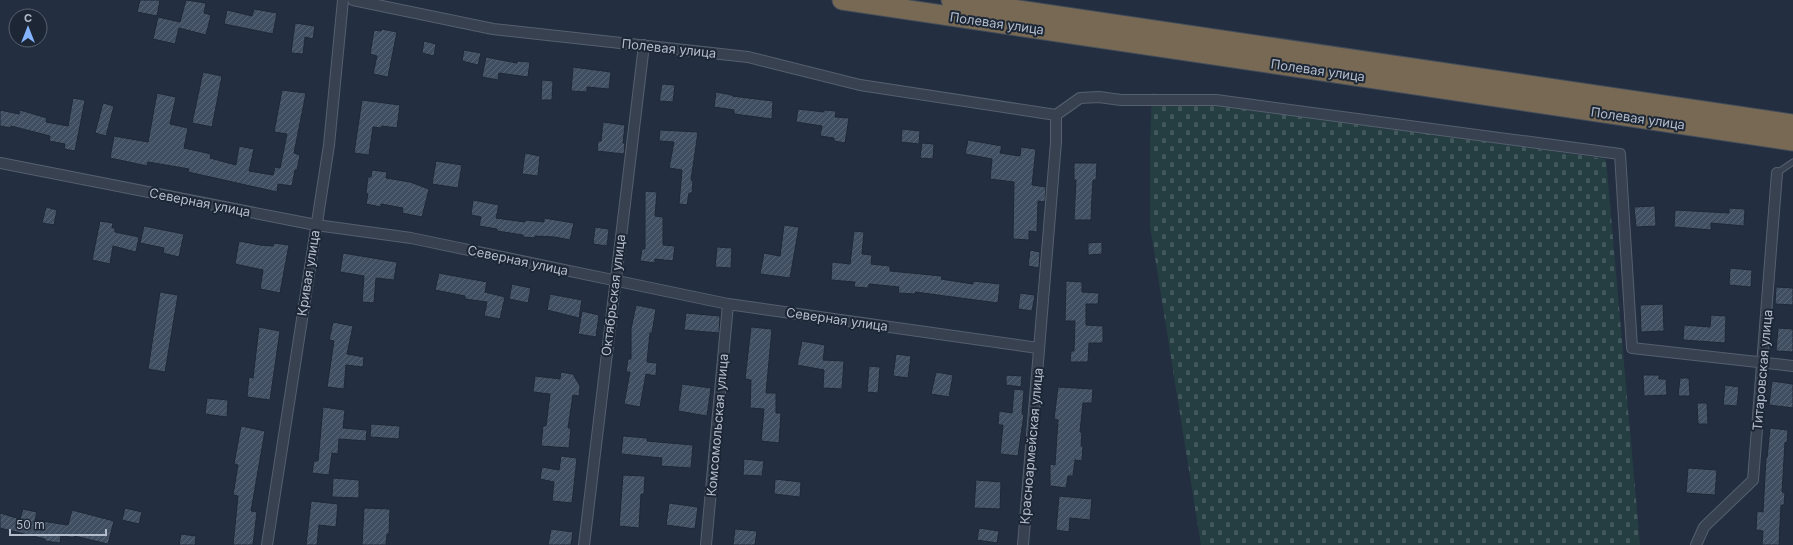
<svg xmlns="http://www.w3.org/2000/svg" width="1793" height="545" font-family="Inter,sans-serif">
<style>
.cemetery{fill:url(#cemetery-stones)}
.building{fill:url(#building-hatch);stroke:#1e2837}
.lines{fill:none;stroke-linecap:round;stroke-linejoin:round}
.lane-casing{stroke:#555f6e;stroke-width:7}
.street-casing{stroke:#555f6e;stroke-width:12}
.highway-casing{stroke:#424c5b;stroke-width:21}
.lane{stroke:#374150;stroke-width:5}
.street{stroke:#374150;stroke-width:10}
.highway{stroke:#776953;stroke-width:19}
.labels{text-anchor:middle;stroke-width:4;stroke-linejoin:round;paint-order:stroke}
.street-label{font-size:13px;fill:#b3bccb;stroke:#1c2635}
</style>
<defs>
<pattern id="cemetery-stones" width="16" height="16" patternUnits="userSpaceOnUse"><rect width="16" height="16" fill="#253e42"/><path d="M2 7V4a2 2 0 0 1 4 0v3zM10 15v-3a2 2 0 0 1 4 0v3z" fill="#42585c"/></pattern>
<pattern id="building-hatch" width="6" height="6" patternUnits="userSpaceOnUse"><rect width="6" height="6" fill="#414f63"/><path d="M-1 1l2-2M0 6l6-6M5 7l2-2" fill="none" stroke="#5a6678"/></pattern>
</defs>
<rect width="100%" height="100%" fill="#232f41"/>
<path class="cemetery" d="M 1152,93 L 1606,159 L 1640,545 L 1201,545 L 1150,226 L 1150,148 Z"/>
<path class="building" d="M 140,0 L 160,0 L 157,16 L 137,12 Z
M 186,0 L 206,3 L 204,13 L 211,15 L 206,35 L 179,28 L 175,44 L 153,39 L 158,17 L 180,22 Z
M 254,9 L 277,13 L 273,34 L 224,24 L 227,10 L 252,16 Z
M 295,23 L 315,26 L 313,39 L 305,37 L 303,54 L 291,53 Z
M 382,29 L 397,32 L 388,77 L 373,74 L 377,56 L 370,54 L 374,30 L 381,31 Z
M 424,41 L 436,44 L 434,56 L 422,53 Z
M 464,50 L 481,53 L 478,65 L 462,61 Z
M 486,57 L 517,63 L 517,61 L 530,62 L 528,77 L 499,73 L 498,80 L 482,77 Z
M 573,67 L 611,72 L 609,89 L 587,87 L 587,92 L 571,91 Z
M 203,72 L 222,76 L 212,127 L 192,123 Z
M 542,80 L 553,81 L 552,100 L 541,100 Z
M 662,84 L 675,85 L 673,102 L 659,101 Z
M 282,90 L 306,93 L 294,153 L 300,155 L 297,170 L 295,170 L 292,186 L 278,184 L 277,192 L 188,172 L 189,169 L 148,162 L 147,166 L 110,158 L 114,136 L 148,142 L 157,93 L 176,97 L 170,124 L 188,128 L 184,148 L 211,154 L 210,158 L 236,165 L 239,146 L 254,149 L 249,171 L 273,175 L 275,167 L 280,168 L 287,134 L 274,132 Z
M 716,92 L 732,95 L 732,96 L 773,101 L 772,119 L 734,114 L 734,110 L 714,107 Z
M 73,98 L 85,100 L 75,151 L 64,149 L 65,144 L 49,141 L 50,136 L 11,126 L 11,128 L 0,126 L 0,110 L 19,114 L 20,110 L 47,118 L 46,122 L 68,126 Z
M 362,100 L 400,105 L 397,128 L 382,126 L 381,128 L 373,127 L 369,155 L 354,153 Z
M 103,103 L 114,106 L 106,136 L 95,133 Z
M 798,109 L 824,112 L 824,110 L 836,111 L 835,117 L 849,118 L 845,143 L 834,141 L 834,138 L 820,136 L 822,126 L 796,122 Z
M 603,122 L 625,125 L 623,143 L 625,143 L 624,154 L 597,151 L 598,141 L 601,141 Z
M 902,129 L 920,131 L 919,144 L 901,142 Z
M 660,130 L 698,132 L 691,180 L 693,181 L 692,193 L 689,193 L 687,205 L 679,204 L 682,170 L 669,168 L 674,142 L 659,141 Z
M 968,140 L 1002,146 L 1000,153 L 1020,156 L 1021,147 L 1036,149 L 1032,185 L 1046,187 L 1045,202 L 1038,201 L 1037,232 L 1029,231 L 1029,240 L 1013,239 L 1014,182 L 990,179 L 992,159 L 965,154 Z
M 922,143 L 934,144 L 933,159 L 920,158 Z
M 525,153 L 540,156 L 538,176 L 522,174 Z
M 436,161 L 462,165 L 458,188 L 432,184 Z
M 1074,163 L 1097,163 L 1096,180 L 1093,180 L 1092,197 L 1091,220 L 1074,220 L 1076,180 L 1074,180 Z
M 372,170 L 387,172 L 386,178 L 410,182 L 429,189 L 422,217 L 402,213 L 403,208 L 381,204 L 381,207 L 366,204 L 368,194 L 366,193 L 368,177 L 371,177 Z
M 645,191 L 657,192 L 655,216 L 663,217 L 663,245 L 675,246 L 673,261 L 655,259 L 655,263 L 640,261 L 642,249 L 645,249 Z
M 473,200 L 499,205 L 496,218 L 525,222 L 525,220 L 544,222 L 544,218 L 574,223 L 570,240 L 555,237 L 535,236 L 535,238 L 523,237 L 523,235 L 497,231 L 497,229 L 479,226 L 481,217 L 471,215 Z
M 1655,206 L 1656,226 L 1636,227 L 1634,207 Z
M 46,207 L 57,210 L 54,225 L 42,223 Z
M 1729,208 L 1745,209 L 1744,226 L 1711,223 L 1711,230 L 1674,227 L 1675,210 L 1729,213 Z
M 100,221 L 113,223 L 112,228 L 115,228 L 115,232 L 139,237 L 136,252 L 113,246 L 110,264 L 92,260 Z
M 784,225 L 799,227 L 790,278 L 760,274 L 764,253 L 780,256 Z
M 144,226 L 184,234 L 179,257 L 163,253 L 164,248 L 140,243 Z
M 595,227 L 609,229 L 607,246 L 593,244 Z
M 854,231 L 864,232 L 862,254 L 872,255 L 871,264 L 890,266 L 890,271 L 942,276 L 941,279 L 973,284 L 973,281 L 1000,284 L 998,303 L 915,292 L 915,294 L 898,293 L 899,287 L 869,284 L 868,288 L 854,287 L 855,282 L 831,280 L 832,262 L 850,264 Z
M 239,241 L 260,245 L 273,246 L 274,243 L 289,245 L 280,293 L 260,289 L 263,270 L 235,264 Z
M 1102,242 L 1102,254 L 1088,255 L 1088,243 Z
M 717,247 L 732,248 L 731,268 L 715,267 Z
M 1030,250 L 1040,252 L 1039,268 L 1028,266 Z
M 343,253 L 397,262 L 394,280 L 376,278 L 374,303 L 362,302 L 364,276 L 340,272 Z
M 1730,268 L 1752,270 L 1751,287 L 1729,285 Z
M 439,273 L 487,282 L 485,292 L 505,297 L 500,319 L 484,316 L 487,302 L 465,299 L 465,296 L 435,290 Z
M 1066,281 L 1082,282 L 1082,292 L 1099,293 L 1098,304 L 1086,304 L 1086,325 L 1103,326 L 1103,343 L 1089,343 L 1088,362 L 1070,362 L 1071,351 L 1074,351 L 1075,321 L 1065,321 Z
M 512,284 L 531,288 L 528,303 L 509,299 Z
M 1776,287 L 1793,288 L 1793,305 L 1775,304 Z
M 160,292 L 178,295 L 165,372 L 148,369 Z
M 1020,293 L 1035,295 L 1032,311 L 1018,309 Z
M 550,294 L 582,300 L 579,318 L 547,310 Z
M 1663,304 L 1664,331 L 1641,332 L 1640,305 Z
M 636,305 L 656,309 L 652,333 L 650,333 L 647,362 L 657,363 L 656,376 L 646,374 L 640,407 L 624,404 L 630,372 L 626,372 L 628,359 L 631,359 L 631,329 Z
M 582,311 L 599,315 L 596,337 L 578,334 Z
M 686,313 L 720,316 L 719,333 L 684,330 Z
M 1711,315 L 1726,316 L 1725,343 L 1683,340 L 1684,325 L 1710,327 Z
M 333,322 L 353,326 L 347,354 L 364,357 L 363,367 L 346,365 L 344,389 L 327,387 L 334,341 L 329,340 Z
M 259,327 L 280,331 L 270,400 L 247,397 L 249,377 L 253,378 Z
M 751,327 L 772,329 L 766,393 L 776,393 L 776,413 L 781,413 L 779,443 L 761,441 L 764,409 L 750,408 L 751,380 L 745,379 Z
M 1778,328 L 1793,329 L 1793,352 L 1776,351 Z
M 802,341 L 825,345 L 823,360 L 844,361 L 842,389 L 823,388 L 824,370 L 797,365 Z
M 896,354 L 911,356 L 908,378 L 893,376 Z
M 869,366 L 880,367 L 878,393 L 867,392 Z
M 561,372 L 573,374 L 580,386 L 579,396 L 573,395 L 568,428 L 571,428 L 569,448 L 541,446 L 543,426 L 546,426 L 550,394 L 533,392 L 535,376 L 560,379 Z
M 936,372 L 953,375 L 949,397 L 931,394 Z
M 1006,375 L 1022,376 L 1021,387 L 1006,385 Z
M 1643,375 L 1659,375 L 1659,379 L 1666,379 L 1667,395 L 1644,396 Z
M 1680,378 L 1689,378 L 1690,396 L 1678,396 Z
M 1772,381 L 1793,384 L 1793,408 L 1769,405 Z
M 682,384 L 711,388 L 707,416 L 678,411 Z
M 1725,385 L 1739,387 L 1737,406 L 1723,405 Z
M 1058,387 L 1093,389 L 1092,403 L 1083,403 L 1080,432 L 1082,432 L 1081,446 L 1083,446 L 1082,461 L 1075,460 L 1073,476 L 1068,476 L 1066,488 L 1050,486 L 1050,464 L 1055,465 L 1058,420 L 1054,419 Z
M 1014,389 L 1024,390 L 1022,414 L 1024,414 L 1018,456 L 1000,454 L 1003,425 L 998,425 L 999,411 L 1012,413 Z
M 207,398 L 228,400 L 227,417 L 205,414 Z
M 1697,403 L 1707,403 L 1708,424 L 1698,424 Z
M 323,407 L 345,410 L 343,428 L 367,430 L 366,441 L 339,439 L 338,454 L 332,453 L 329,475 L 312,473 L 314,461 L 318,461 Z
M 371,424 L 400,426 L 399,439 L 370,437 Z
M 241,426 L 265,431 L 251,511 L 257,512 L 253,545 L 233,545 L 238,496 L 233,495 L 238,465 L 234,464 Z
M 1770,428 L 1788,430 L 1787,443 L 1785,442 L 1782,492 L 1785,493 L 1784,505 L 1781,505 L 1779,545 L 1762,545 L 1763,531 L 1756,530 L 1757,511 L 1763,512 L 1766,458 L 1767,458 Z
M 623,436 L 647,438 L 647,441 L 693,445 L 691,468 L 661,466 L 662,458 L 621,454 Z
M 561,456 L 577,458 L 572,503 L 552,501 L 554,482 L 540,479 L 542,467 L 559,470 Z
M 744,459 L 764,461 L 762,476 L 743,475 Z
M 1688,468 L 1717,470 L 1715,495 L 1686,493 Z
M 623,475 L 645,476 L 644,494 L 641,494 L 639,528 L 619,526 Z
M 333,478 L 359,480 L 359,498 L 332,497 Z
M 775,479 L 801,482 L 800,497 L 774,494 Z
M 976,480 L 1001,482 L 1000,509 L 974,508 Z
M 1059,496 L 1092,499 L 1090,520 L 1070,518 L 1069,532 L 1056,530 Z
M 311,501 L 338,504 L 336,527 L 319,525 L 317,545 L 306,545 Z
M 669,503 L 698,507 L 695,529 L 666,525 Z
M 125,508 L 142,512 L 139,524 L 122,520 Z
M 364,508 L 390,509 L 389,534 L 387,534 L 386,545 L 362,545 Z
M 23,509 L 37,512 L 35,520 L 68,525 L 72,510 L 114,521 L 108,544 L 74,536 L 74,538 L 61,535 L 60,543 L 45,541 L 45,539 L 0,528 L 0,513 L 20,519 Z
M 979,528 L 999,531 L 997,543 L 977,540 Z
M 551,529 L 573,532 L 571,545 L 548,545 Z
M 735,529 L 757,531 L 755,545 L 733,545 Z
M 181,534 L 196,536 L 195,545 L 179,545 Z"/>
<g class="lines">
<defs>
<path id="lane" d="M 1777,173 L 1793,162"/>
<path id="street" d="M 353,0 L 493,29 L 748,57 L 860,85 L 1056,115
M 0,163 L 316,225 L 411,238 L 728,304 L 1038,348
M 267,545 L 329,145 L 343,0
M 584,545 L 644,45
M 706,545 L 728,304
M 1023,545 L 1056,142 L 1056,115 L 1080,98 L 1099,97 L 1121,100 L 1216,100 L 1620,154 L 1632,348 L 1793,366
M 1696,545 L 1704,527 L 1753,480 L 1777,173"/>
<path id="highway" d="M 842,0 L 1793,141
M 951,0 L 1793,124"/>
</defs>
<use href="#lane" class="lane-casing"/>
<use href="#street" class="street-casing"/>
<use href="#highway" class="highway-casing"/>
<use href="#lane" class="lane"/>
<use href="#street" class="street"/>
<use href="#highway" class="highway"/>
</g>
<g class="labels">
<g class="street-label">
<text transform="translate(997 23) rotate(8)" y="5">Полевая улица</text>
<text transform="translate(669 48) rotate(6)" y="5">Полевая улица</text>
<text transform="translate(1318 70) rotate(8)" y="5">Полевая улица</text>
<text transform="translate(1638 118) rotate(8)" y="5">Полевая улица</text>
<text transform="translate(200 202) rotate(11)" y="5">Северная улица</text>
<text transform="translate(518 260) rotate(12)" y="5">Северная улица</text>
<text transform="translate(308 273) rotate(-81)" y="5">Кривая улица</text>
<text transform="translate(613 295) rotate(-83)" y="5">Октябрьская улица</text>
<text transform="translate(837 319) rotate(8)" y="5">Северная улица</text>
<text transform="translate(1762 370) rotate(-85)" y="5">Титаровская улица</text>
<text transform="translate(717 425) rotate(-85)" y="5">Комсомольская улица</text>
<text transform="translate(1031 446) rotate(-85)" y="5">Красноармейская улица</text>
</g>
</g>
<g transform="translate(28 28)"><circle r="19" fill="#1c2635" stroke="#586271"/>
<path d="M0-3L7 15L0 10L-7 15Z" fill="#84b3ff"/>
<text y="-6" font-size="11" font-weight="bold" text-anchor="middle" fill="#b3bccb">С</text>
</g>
<path d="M10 529v6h96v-6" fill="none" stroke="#b3bccb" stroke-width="2"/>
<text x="16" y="529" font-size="12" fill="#b3bccb" stroke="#1c2635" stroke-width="3" paint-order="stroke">50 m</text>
</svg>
